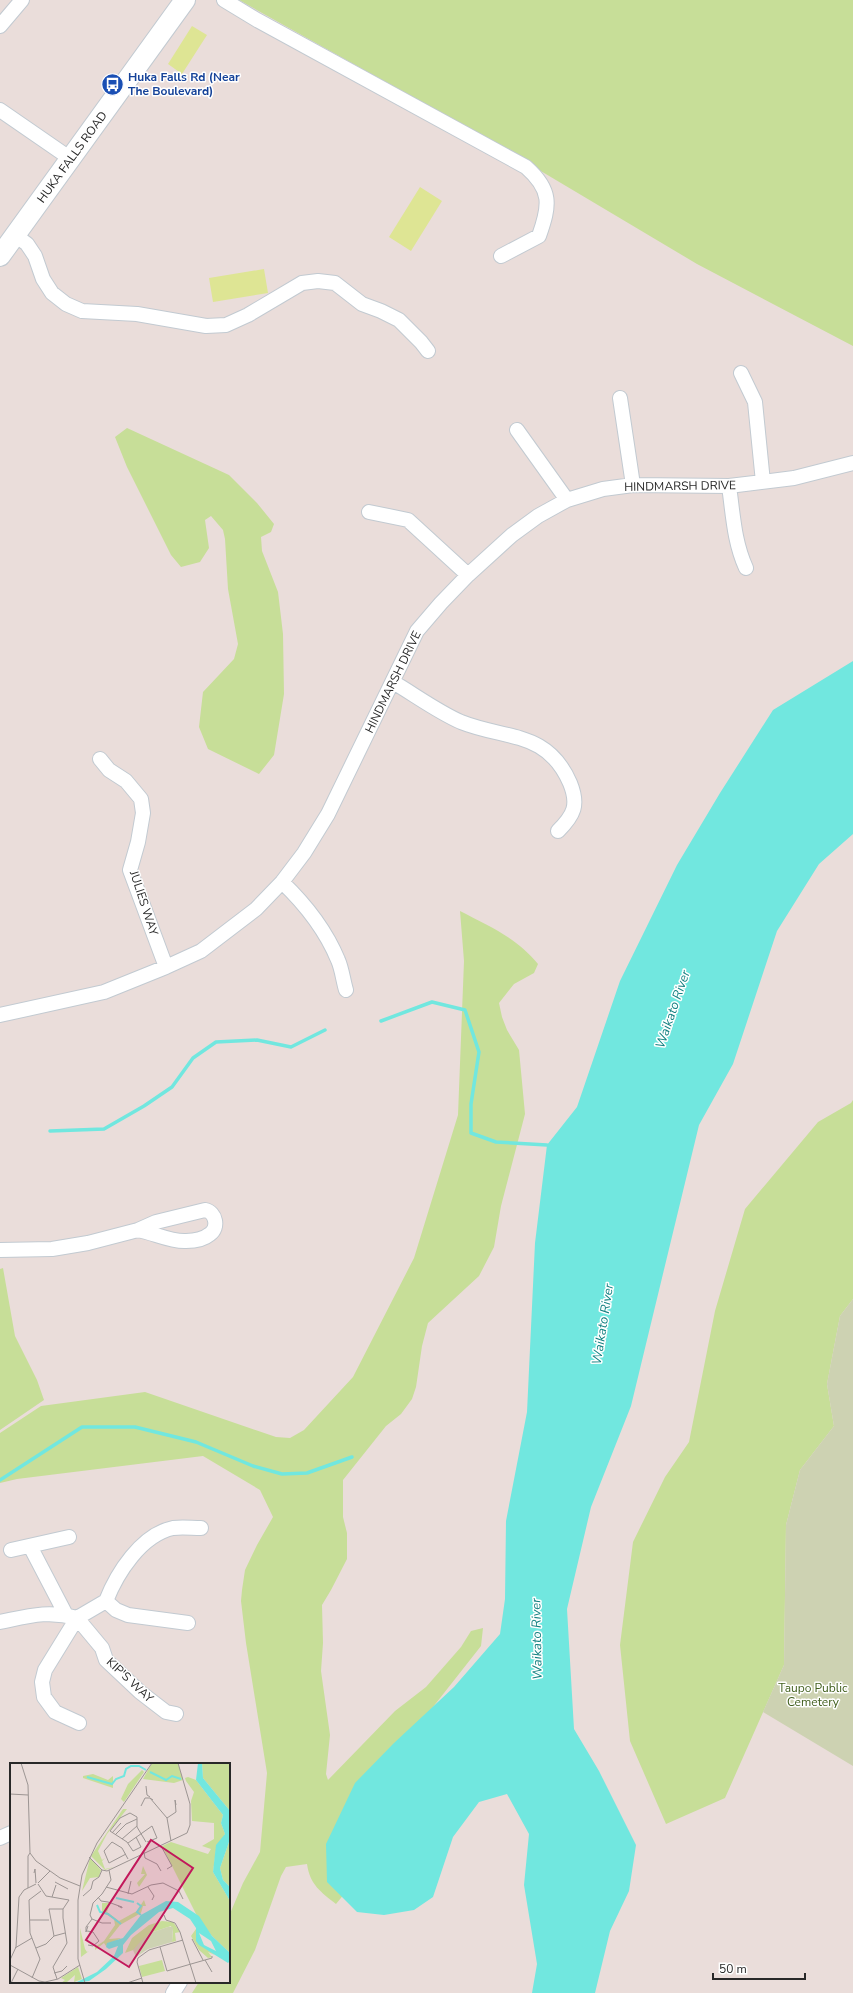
<svg xmlns="http://www.w3.org/2000/svg" width="853" height="1993" font-family="'Nunito Sans',sans-serif">
<style>
.green{fill:#c7de98}
.cemetery{fill:#cdd2b2}
.pitch{fill:#dee594}
.water{fill:#71e7df}
.lines{fill:none;stroke-linecap:round;stroke-linejoin:round}
.stream{stroke:#71e7df;stroke-width:3.5}
.street-casing{stroke:#c2cad1;stroke-width:16}
.secondary-casing{stroke:#c2cad1;stroke-width:22}
.street{stroke:#fff;stroke-width:14}
.secondary{stroke:#fff;stroke-width:20}
.labels{text-anchor:middle;stroke-width:3;stroke-linejoin:round;paint-order:stroke}
.transit-label{font-size:12px;font-weight:bold;fill:#164399;stroke:#fff;text-anchor:start}
.street-label{font-size:12px;fill:#282828;stroke:#fff}
.park-label{font-size:12px;fill:#415f1d;stroke:#fff}
.water-label{font-size:13px;font-style:italic;fill:#148282;stroke:#fff}
.inset-river{fill:none;stroke:#71e7df;stroke-width:2}
.inset-road{fill:none;stroke:#9c9593;stroke-width:1}
.view{fill:#c2185b;fill-opacity:0.15;stroke:#c2185b;stroke-width:2}
.inset-edge{fill:none;stroke:#282828;stroke-width:2}
</style>
<rect width="100%" height="100%" fill="#eaddda"/>
<path class="green" d="M 239,0 L 853,0 L 853,346 L 697,264 L 477,133 Z
M 127,428 L 229,475 L 257,503 L 274,524 L 271,532 L 261,537 L 262,551 L 278,592 L 283,634 L 284,694 L 274,755 L 259,774 L 208,749 L 199,727 L 203,692 L 234,659 L 238,644 L 228,589 L 225,539 L 223,530 L 211,516 L 205,520 L 209,548 L 200,562 L 181,567 L 171,555 L 127,467 L 115,437 Z
M 460,911 C 489,926 517,938 538,964 L 534,973 L 514,984 L 499,1003 L 502,1017 L 507,1030 L 519,1050 L 525,1114 L 501,1206 L 494,1247 L 479,1276 L 428,1323 L 422,1346 L 416,1387 L 412,1399 L 401,1414 L 386,1426 L 343,1480 L 343,1517 L 347,1533 L 347,1559 L 331,1590 L 322,1605 L 323,1643 L 321,1671 L 330,1735 L 326,1774 L 328,1780 L 395,1711 L 426,1687 L 461,1647 L 471,1631 L 483,1628 L 481,1646 L 359,1801 L 354,1882 L 336,1904 C 321,1892 310,1885 307,1864 L 286,1867 L 281,1876 L 255,1950 L 233,1993 L 192,1993 L 199,1982 L 229,1982 L 229,1916 L 243,1883 L 260,1852 L 267,1773 L 246,1643 L 241,1601 L 242,1590 L 245,1570 L 257,1545 L 273,1517 L 260,1490 L 203,1456 L 17,1479 L 0,1483 L 0,1433 L 41,1406 L 145,1392 L 276,1437 L 290,1438 L 304,1430 L 353,1377 L 414,1258 L 458,1115 L 464,961 Z
M 853,1100 L 853,1299 L 840,1316 L 827,1384 L 834,1426 L 800,1470 L 786,1525 L 784,1665 L 725,1798 L 666,1824 L 630,1741 L 620,1645 L 633,1542 L 665,1477 L 689,1442 L 715,1311 L 745,1209 L 818,1122 L 851,1103 Z
M 3,1268 L 15,1336 L 37,1380 L 44,1400 L 0,1430 L 0,1269 Z"/>
<path class="cemetery" d="M 853,1299 L 853,1766 L 763,1712 L 784,1665 L 786,1525 L 800,1470 L 834,1426 L 827,1384 L 840,1316 Z"/>
<path class="pitch" d="M 192,26 L 207,35 L 182,74 L 168,64 Z
M 420,187 L 442,201 L 411,251 L 389,237 Z
M 264,269 L 268,293 L 213,302 L 209,278 Z"/>
<path class="water" d="M 853,661 L 853,834 L 819,864 L 777,931 L 733,1064 L 699,1125 L 631,1406 L 591,1507 L 567,1609 L 574,1729 L 599,1771 L 636,1845 L 629,1891 L 610,1931 L 595,1993 L 532,1993 L 537,1964 L 524,1885 L 529,1834 L 507,1794 L 479,1802 L 453,1837 L 433,1897 L 414,1910 L 384,1915 L 357,1912 L 327,1882 L 326,1844 L 355,1783 L 394,1743 L 454,1687 L 500,1634 L 505,1599 L 506,1521 L 527,1412 L 535,1243 L 547,1145 L 577,1107 L 620,981 L 677,865 L 720,793 L 773,710 Z"/>
<g class="lines">
<path class="stream" d="M 381,1021 L 432,1002 L 465,1010 L 479,1052 L 471,1104 L 471,1133 L 496,1142 L 547,1145
M 50,1131 L 104,1129 L 144,1106 L 172,1087 L 193,1058 L 216,1042 L 257,1040 L 291,1047 L 325,1030
M 0,1480 L 82,1427 L 135,1427 L 196,1442 L 253,1466 L 282,1474 L 307,1473 L 352,1457"/>
<defs>
<path id="street" d="M 224,0 L 257,20 L 526,167 C 552,190 550,205 539,236 L 501,256
M 0,26 L 22,0
M 0,110 L 71,159
M 15,235 L 27,244 L 35,256 L 43,279 L 52,293 L 66,304 L 82,311 L 137,314 L 206,326 L 226,325 L 248,315 L 302,283 L 318,281 L 335,283 L 362,304 L 381,311 L 399,320 L 421,342 L 428,351
M 741,373 L 755,402 L 763,482
M 620,398 L 633,485
M 517,430 L 567,500
M 729,486 C 733,514 734,542 746,568
M 369,512 L 408,520 L 468,575
M 393,682 C 415,695 438,712 461,722 C 506,740 547,730 570,783 C 579,805 574,815 558,831
M 100,759 L 109,770 L 126,781 L 141,799 L 143,813 L 138,842 L 130,870 L 166,967
M 282,882 C 304,903 326,931 338,960 C 342,969 343,980 346,990
M 0,1015 L 104,992 L 166,967 L 201,951 L 256,909 L 282,882 L 304,853 L 328,814 L 417,631 L 441,603 L 468,575 L 512,535 L 538,516 L 567,500 L 603,489 L 633,485 L 729,486 L 794,478 L 853,463
M 0,1250 L 52,1249 L 88,1243 L 138,1230 L 156,1222 L 205,1210 C 216,1212 219,1228 210,1234 C 204,1239 194,1241 186,1241 C 171,1242 154,1233 138,1230
M 30,1546 L 66,1615
M 11,1550 L 69,1537
M 106,1601 C 117,1573 141,1535 173,1528 C 182,1527 192,1528 201,1528
M 106,1601 L 116,1610 L 128,1615 L 188,1623
M 77,1618 L 102,1648 L 106,1660 L 140,1692 L 166,1712 L 176,1714
M 77,1618 L 45,1670 L 42,1682 L 44,1697 L 55,1712 L 79,1723
M 0,1622 C 29,1616 48,1610 77,1618 L 106,1601
M 0,1838 L 11,1833
M 173,1993 L 180,1982"/>
<path id="secondary" d="M 0,256 L 185,0"/>
</defs>
<use href="#street" class="street-casing"/>
<use href="#secondary" class="secondary-casing"/>
<use href="#street" class="street"/>
<use href="#secondary" class="secondary"/>
</g>
<defs>
<symbol id="bus-disc" viewBox="-11 -11 22 22"><circle r="9.5" fill="#1a4fb4" stroke="#fff"/><path d="M-5-6H5V4H4V6H2V4H-2V6H-4V4H-5ZM-3.5-4V0h7V-4ZM-3.5 1.2v1.5H-2V1.2ZM2 1.2v1.5H3.5V1.2Z" fill="#fff"/></symbol>
</defs>
<g fill-rule="evenodd">
<use href="#bus-disc" x="100" y="72" width="25" height="25"/>
</g>
<g class="labels">
<g class="transit-label">
<text x="128" y="81">Huka Falls Rd (Near<tspan x="128" dy="14">The Boulevard)</tspan></text>
</g>
<g class="street-label">
<text transform="translate(72 157) rotate(-54)" y="4">HUKA FALLS ROAD</text>
<text transform="translate(680 486) rotate(-1)" y="4">HINDMARSH DRIVE</text>
<text transform="translate(393 682) rotate(-64)" y="4">HINDMARSH DRIVE</text>
<text transform="translate(144 903) rotate(72)" y="4">JULIES WAY</text>
<text transform="translate(130 1680) rotate(43)" y="4">KIP'S WAY</text>
</g>
<g class="park-label">
<text x="813" y="1692">Taupo Public<tspan x="813" dy="14">Cemetery</tspan></text>
</g>
<g class="water-label">
<text transform="translate(672 1009) rotate(-71)" y="5">Waikato River</text>
<text transform="translate(602 1324) rotate(-81)" y="5">Waikato River</text>
<text transform="translate(536 1639) rotate(-91)" y="5">Waikato River</text>
</g>
</g>
<g transform="translate(10 1763)">
<rect width="220" height="220" fill="#eaddda"/>
<path d="M 142,0 L 168,0 L 173,17 L 164,20 L 133,16 ZM 192,0 L 220,0 L 220,48 L 193,15 ZM 132,7 L 134,9 L 114,39 L 111,36 L 118,21 ZM 83,11 L 98,17 L 103,13 L 103,25 L 73,15 L 73,13 ZM 178,14 L 186,17 L 213,52 L 211,60 L 215,71 L 206,87 L 203,109 L 220,138 L 220,190 L 202,173 L 186,151 L 152,83 L 161,79 L 198,91 L 201,86 L 192,83 L 204,76 L 204,60 L 182,58 L 181,38 L 184,29 L 176,18 L 175,15 ZM 113,46 L 117,46 L 97,71 L 88,88 L 92,97 L 95,95 L 92,98 L 95,106 L 104,104 L 95,107 L 81,93 ZM 220,76 L 220,124 L 213,117 L 210,105 ZM 80,95 L 91,107 L 89,114 L 80,115 L 72,128 ZM 133,103 L 137,112 L 129,124 L 127,120 L 135,111 L 131,111 ZM 134,137 L 136,143 L 133,143 L 131,150 L 110,162 L 99,176 L 111,175 L 96,183 L 94,180 L 85,187 L 85,184 L 94,178 L 105,162 L 104,156 L 87,146 L 92,149 L 92,140 L 100,140 L 97,149 L 109,158 L 127,148 ZM 152,158 L 163,159 L 170,169 L 165,170 L 166,178 L 162,179 L 163,168 L 161,163 L 140,170 L 126,186 L 115,190 L 122,175 L 139,162 ZM 70,165 L 75,186 L 77,189 L 79,188 L 71,194 ZM 186,166 L 188,180 L 205,192 L 198,189 L 202,194 L 198,195 L 189,187 L 181,173 ZM 152,197 L 155,208 L 132,214 L 129,203 ZM 68,204 L 72,216 L 64,219 L 65,212 L 57,219 L 51,220 L 55,217 L 51,215 Z" fill="#c7de98"/>
<path d="M 158,164 L 163,164 L 162,179 L 138,186 L 126,194 L 123,187 L 130,179 L 140,170 Z" fill="#cdd2b2"/>
<path d="M 188,0 L 192,0 L 193,15 L 220,48 L 220,76 L 210,105 L 213,117 L 220,124 L 220,138 L 203,109 L 206,82 L 215,71 L 211,60 L 213,52 L 186,17 ZM 156,138 L 168,139 L 189,153 L 202,173 L 220,190 L 220,198 L 218,200 L 189,182 L 186,178 L 186,165 L 180,156 L 163,145 L 149,149 L 121,172 L 113,182 L 113,190 L 96,206 L 79,218 L 65,220 L 87,209 L 104,193 L 108,183 L 99,186 L 96,184 L 97,180 L 113,175 L 131,152 ZM 189,170 L 201,178 L 206,188 L 194,182 Z" fill="#71e7df" fill-rule="evenodd"/>
<path class="inset-river" d="M 140,9 L 156,17 L 162,13 L 171,16M 77,14 L 102,21 L 106,16 L 114,13 L 116,6 L 121,3 L 129,3 L 136,7M 106,135 L 124,139M 127,140 L 131,143 L 127,149 L 131,152M 87,142 L 90,149 L 98,151 L 111,161"/>
<path class="inset-road" d="M 11,0 L 18,22 L 20,90 L 26,98 L 50,115 L 70,123M 136,23 L 137,32 L 140,34M 0,31 L 18,32M 143,37 L 140,35 L 157,55 L 161,78M 131,43 L 135,35 L 140,35M 157,55 L 166,49 L 165,37 L 166,42M 102,70 L 111,60M 105,72 L 116,61 L 127,56M 126,74 L 131,84 L 123,88 L 117,79 L 100,68 L 110,55 L 120,50 L 127,54 L 127,64 L 136,79M 112,76 L 127,63M 118,80 L 142,63 L 147,75 L 137,79M 151,83 L 162,103 L 157,106M 134,89 L 135,95 L 147,101 L 151,108M 116,91 L 99,100 L 94,88 L 102,79 L 112,85 L 118,96M 79,94 L 92,107 L 97,108 L 177,70 L 180,62 L 180,41 L 168,0M 99,107 L 101,117 L 92,131 L 83,140 L 80,152 L 82,156 L 92,160 L 101,160M 24,110 L 25,106 L 26,120M 45,119 L 58,126M 28,120 L 40,108M 28,121 L 36,133 L 59,137 L 53,146 L 53,155 L 57,180 L 43,204 L 47,216M 96,124 L 122,131 L 141,122 L 153,120 L 169,128 L 173,136M 138,124 L 144,133 L 142,137M 18,125 L 18,93 L 20,90M 118,131 L 121,118M 73,133 L 81,126 L 83,118 L 89,114 L 92,107M 42,134 L 46,122M 88,134 L 91,138 L 98,139 L 112,144 L 112,145 L 108,143M 154,152 L 156,157 L 165,160 L 170,169 L 186,220M 20,157 L 39,157M 78,163 L 76,169 L 76,164 L 82,156M 77,168 L 83,169 L 89,178 L 83,183 L 78,182M 44,173 L 39,146 L 53,146M 182,176 L 193,197M 150,184 L 157,208 L 181,201M 5,185 L 22,175M 26,185 L 36,181 L 44,173 L 55,170M 0,197 L 6,184 L 9,134 L 14,127 L 26,121M 195,197 L 202,209M 181,201 L 202,195 L 202,193M 0,202 L 29,218 L 35,219 L 48,216 L 70,202M 44,210 L 52,208 L 57,203M 22,215 L 30,196 L 20,170 L 19,137 L 31,128M 1,220 L 8,206M 75,220 L 68,196 L 68,137 L 72,112 L 87,80 L 142,0M 117,220 L 132,215M 133,220 L 127,199 L 128,195 L 139,187 L 173,177"/>
<path class="view" d="M 141,77 L 183,105 L 119,204 L 76,177 Z"/>
<rect width="220" height="220" class="inset-edge"/>
</g>
<path d="M713 1973v6h92v-6" fill="none" stroke="#282828" stroke-width="2"/>
<text x="719" y="1973" font-size="12" fill="#282828" stroke="#ffffff" stroke-width="3" paint-order="stroke">50 m</text>
</svg>
